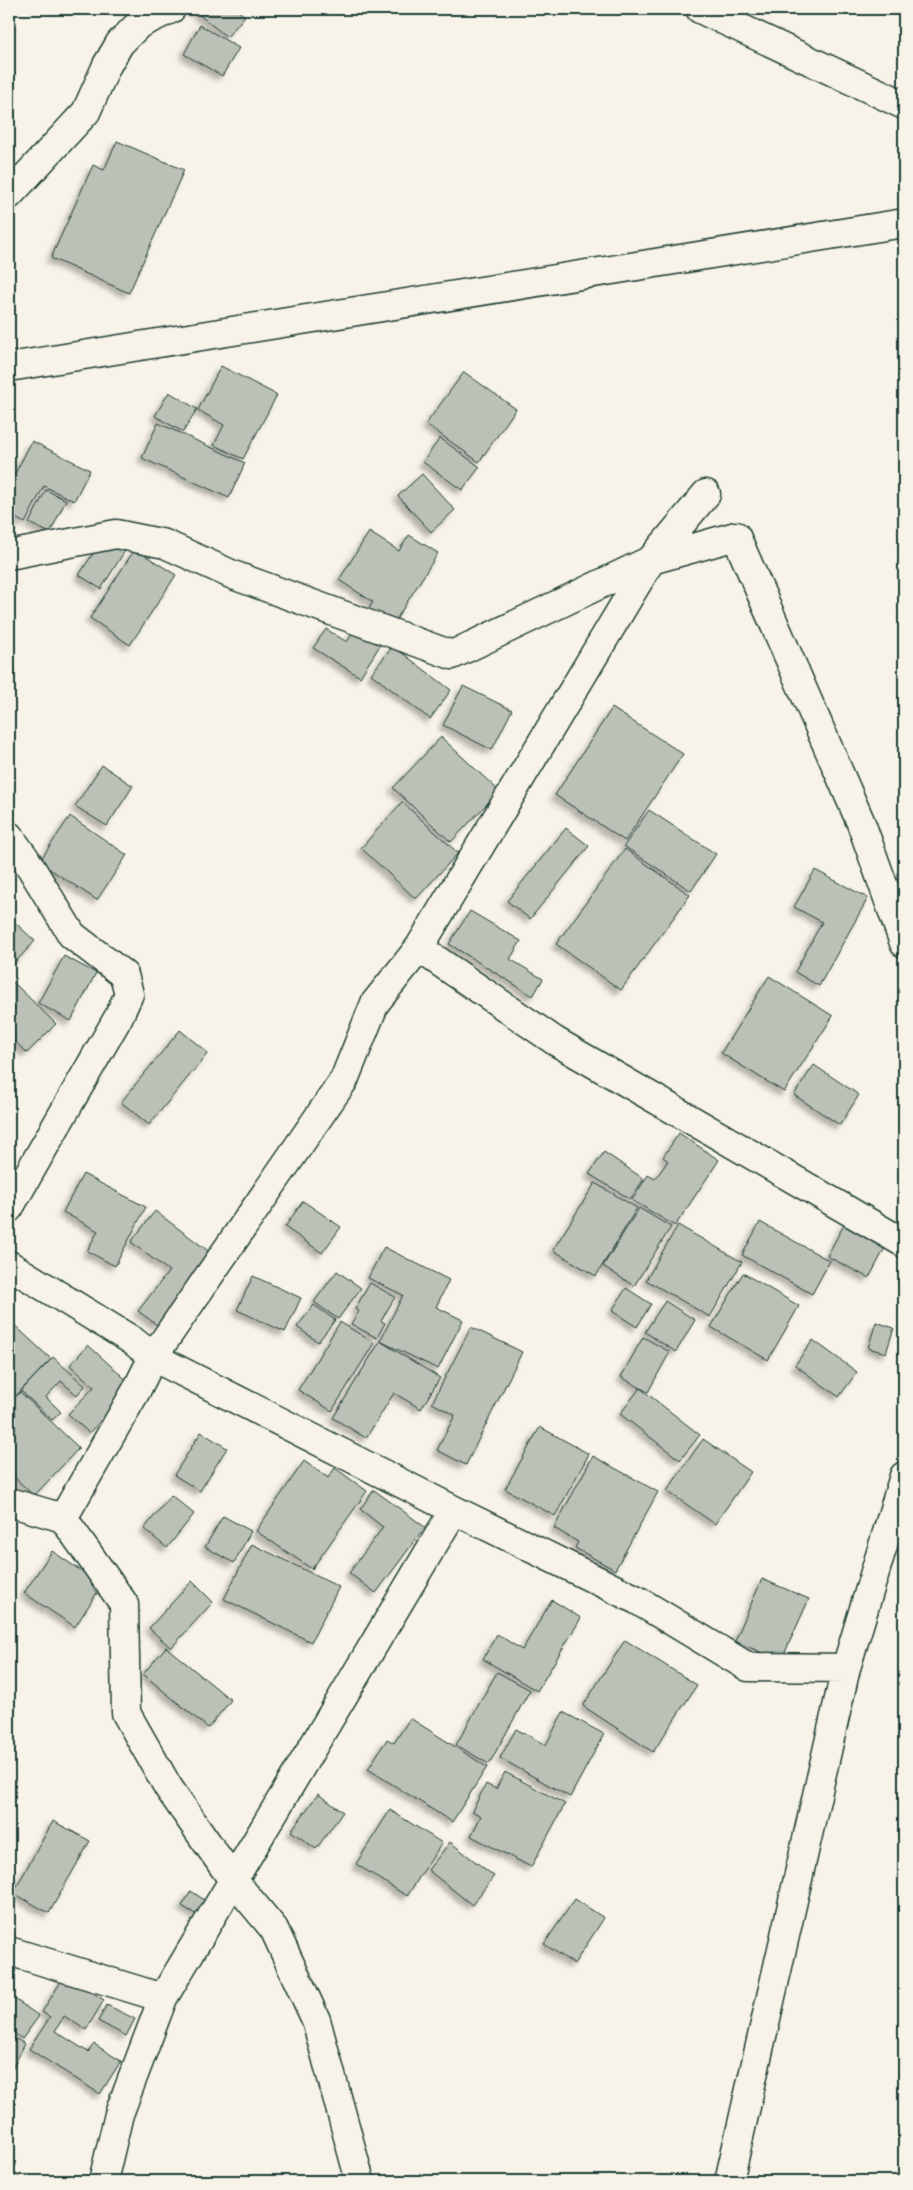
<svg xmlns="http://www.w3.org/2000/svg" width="913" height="2190" font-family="'Playpen Sans',sans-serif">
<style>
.building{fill:#bbc1b6;stroke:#1f3d34;filter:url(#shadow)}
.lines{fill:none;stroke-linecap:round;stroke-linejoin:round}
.minor-casing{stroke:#1f3d34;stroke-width:31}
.minor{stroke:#f7f3e8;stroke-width:28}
</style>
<defs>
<filter id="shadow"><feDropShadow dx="-4.5" dy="4.5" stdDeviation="2.5" flood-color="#0004"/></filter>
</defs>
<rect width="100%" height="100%" fill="#f7f3e8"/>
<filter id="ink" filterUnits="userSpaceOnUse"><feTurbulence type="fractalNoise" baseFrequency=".02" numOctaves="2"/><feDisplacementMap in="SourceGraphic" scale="10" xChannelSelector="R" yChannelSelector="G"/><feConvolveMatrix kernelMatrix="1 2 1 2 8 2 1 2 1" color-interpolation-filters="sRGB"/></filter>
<g filter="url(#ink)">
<path class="building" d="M 192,9 L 236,9 L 245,16 L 227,37 Z
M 200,25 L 239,48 L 222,76 L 184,54 Z
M 117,141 L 184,170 L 129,293 L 51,258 L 93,165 L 104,170 Z
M 221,366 L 277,395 L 243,459 L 214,445 L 224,425 L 198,410 Z
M 464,372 L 516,409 L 479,462 L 426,424 Z
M 169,392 L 197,409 L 183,432 L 155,416 Z
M 158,423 L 245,463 L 229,498 L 142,458 Z
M 440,438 L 480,467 L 462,490 L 423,462 Z
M 32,441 L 90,470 L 74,501 L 44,486 L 25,523 L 9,515 L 9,485 Z
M 422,474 L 455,510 L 431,532 L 398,496 Z
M 46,490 L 66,500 L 50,533 L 29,523 Z
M 369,532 L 399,551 L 409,535 L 438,553 L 360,677 L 313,648 L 326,629 L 347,642 L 373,602 L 339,580 Z
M 105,535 L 126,549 L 101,589 L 79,575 Z
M 135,549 L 176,575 L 130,645 L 90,618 Z
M 393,646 L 451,690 L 430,719 L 371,674 Z
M 463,686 L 512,710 L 492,750 L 443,725 Z
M 612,708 L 683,754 L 625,841 L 555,795 Z
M 441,737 L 499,791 L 451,842 L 393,788 Z
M 102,765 L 133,786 L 107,826 L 75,806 Z
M 402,802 L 458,853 L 416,899 L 361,848 Z
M 649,810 L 716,854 L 691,891 L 624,846 Z
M 70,816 L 127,855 L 97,900 L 39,862 Z
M 566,828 L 589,846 L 530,919 L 507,901 Z
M 625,849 L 690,895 L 621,990 L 556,944 Z
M 815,870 L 868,898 L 819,986 L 795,972 L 822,922 L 794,907 Z
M 470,911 L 521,941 L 510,959 L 543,979 L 533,996 L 449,944 Z
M 9,917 L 35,941 L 9,969 Z
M 64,956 L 96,973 L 71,1021 L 38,1003 Z
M 769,976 L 833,1016 L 784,1092 L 721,1053 Z
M 9,978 L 56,1024 L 27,1053 L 9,1036 Z
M 180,1030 L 208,1053 L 149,1125 L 121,1102 Z
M 814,1065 L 859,1095 L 840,1125 L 794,1095 Z
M 679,1133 L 719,1160 L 675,1226 L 632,1200 L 648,1175 L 655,1179 L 668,1161 L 663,1157 Z
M 604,1152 L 644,1179 L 630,1199 L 589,1174 Z
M 83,1174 L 146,1207 L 115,1266 L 87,1251 L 98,1231 L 63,1212 Z
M 595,1183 L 637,1208 L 596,1276 L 553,1250 Z
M 303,1201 L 341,1227 L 322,1253 L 285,1227 Z
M 639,1208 L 671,1227 L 634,1286 L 603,1266 Z
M 155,1211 L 211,1253 L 157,1325 L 138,1311 L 169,1271 L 131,1242 Z
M 760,1222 L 830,1261 L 812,1294 L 742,1255 Z
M 845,1223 L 887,1244 L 869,1278 L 827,1256 Z
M 678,1225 L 742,1262 L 710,1317 L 646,1280 Z
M 384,1247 L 449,1280 L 436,1307 L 463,1320 L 438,1369 L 380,1341 L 403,1295 L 368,1278 Z
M 337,1271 L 361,1288 L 338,1319 L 314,1302 Z
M 743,1273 L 799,1306 L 768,1360 L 711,1327 Z
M 253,1276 L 301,1298 L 285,1332 L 237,1310 Z
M 370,1283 L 395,1297 L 381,1321 L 385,1323 L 377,1338 L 351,1324 L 359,1311 L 355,1309 Z
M 626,1288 L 651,1304 L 637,1327 L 612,1311 Z
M 665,1301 L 695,1320 L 676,1352 L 645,1332 Z
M 314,1305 L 335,1320 L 318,1342 L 297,1327 Z
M 9,1320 L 51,1359 L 9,1403 Z
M 340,1322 L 374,1343 L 332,1411 L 298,1390 Z
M 876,1322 L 894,1328 L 886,1353 L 868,1348 Z
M 471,1327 L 522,1352 L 466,1465 L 437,1450 L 455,1415 L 432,1403 Z
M 643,1337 L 670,1352 L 648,1392 L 621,1377 Z
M 813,1340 L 857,1372 L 839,1397 L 795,1365 Z
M 380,1341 L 440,1378 L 421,1409 L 394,1393 L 366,1438 L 333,1418 Z
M 88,1345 L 133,1386 L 89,1433 L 68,1414 L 94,1387 L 70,1365 Z
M 53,1357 L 85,1386 L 77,1395 L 61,1381 L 46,1397 L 61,1412 L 52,1420 L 21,1391 Z
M 640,1388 L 700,1435 L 680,1460 L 620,1414 Z
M 20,1392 L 79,1448 L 34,1496 L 9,1472 L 9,1404 Z
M 540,1427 L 589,1454 L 555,1516 L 505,1489 Z
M 201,1432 L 227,1448 L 200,1491 L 174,1475 Z
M 703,1439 L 751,1472 L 715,1524 L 667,1491 Z
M 593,1456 L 658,1492 L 615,1570 L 575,1548 L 578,1542 L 554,1528 Z
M 304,1461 L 328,1478 L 335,1468 L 367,1491 L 312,1569 L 256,1531 Z
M 374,1490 L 425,1527 L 376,1593 L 349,1573 L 383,1527 L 360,1509 Z
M 171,1495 L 194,1514 L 167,1548 L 144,1529 Z
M 223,1516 L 251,1531 L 234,1563 L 205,1547 Z
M 252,1544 L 339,1587 L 311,1642 L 224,1599 Z
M 52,1551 L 102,1585 L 75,1627 L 24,1593 Z
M 762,1579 L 809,1599 L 781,1661 L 735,1641 Z
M 192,1581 L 213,1602 L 171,1648 L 149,1628 Z
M 552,1600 L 581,1618 L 537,1691 L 483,1659 L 497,1634 L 522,1650 Z
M 625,1640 L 697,1685 L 653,1752 L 583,1706 Z
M 166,1647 L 231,1700 L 208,1728 L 143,1674 Z
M 497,1672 L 530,1690 L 489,1764 L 456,1745 Z
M 563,1712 L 604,1734 L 570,1797 L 500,1758 L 516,1729 L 546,1745 Z
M 410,1718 L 487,1767 L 452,1822 L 368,1769 L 387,1739 L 394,1743 Z
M 505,1772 L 565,1804 L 531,1867 L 471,1836 L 481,1816 L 472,1811 L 486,1784 L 496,1789 Z
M 318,1794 L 343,1812 L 316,1849 L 291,1831 Z
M 390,1810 L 442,1843 L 407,1896 L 356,1864 Z
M 53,1821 L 90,1841 L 49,1913 L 13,1893 Z
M 450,1842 L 494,1876 L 472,1905 L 428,1870 Z
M 191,1891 L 206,1901 L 197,1915 L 182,1906 Z
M 575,1899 L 604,1918 L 574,1964 L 544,1944 Z
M 65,1975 L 104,2000 L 86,2030 L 64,2016 L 55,2031 L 88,2052 L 94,2044 L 121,2061 L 100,2094 L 29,2049 L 50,2017 L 42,2012 Z
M 9,1995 L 39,2016 L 22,2039 L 9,2029 Z
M 107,2005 L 135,2019 L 126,2036 L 98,2021 Z
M 9,2035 L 25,2044 L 9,2075 Z"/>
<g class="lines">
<defs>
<path id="minor" d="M 700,9 L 904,105
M 9,195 L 86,112 L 107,65 L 120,43 L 139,24 L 171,9
M 9,367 L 904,223
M 706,494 L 651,560 L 419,948 L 375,1003 L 344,1080 L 153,1357 L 454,1510 L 637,1600 L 748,1667 L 846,1668
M 9,555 L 116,534 L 165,544 L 233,575 L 452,655 L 651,560 L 736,536 L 861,823 L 904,943
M 9,836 L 25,858 L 72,935 L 124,975 L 129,994 L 118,1018 L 9,1208
M 419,948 L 555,1041 L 904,1243
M 9,1265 L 133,1341 L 153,1357 L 136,1391 L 63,1518
M 9,1502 L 63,1518 L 124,1604 L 126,1713 L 168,1787 L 233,1880 L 274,1929 L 316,2020 L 360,2181
M 9,1951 L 163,1998
M 103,2181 L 119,2114 L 163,1998 L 454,1510
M 729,2181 L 846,1668 L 904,1476"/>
</defs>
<use href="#minor" class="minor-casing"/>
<use href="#minor" class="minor"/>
</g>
</g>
<rect width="913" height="2190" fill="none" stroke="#f7f3e8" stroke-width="30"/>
<rect x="15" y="15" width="883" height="2160" fill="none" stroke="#1f3d34" stroke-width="2" filter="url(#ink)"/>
</svg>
